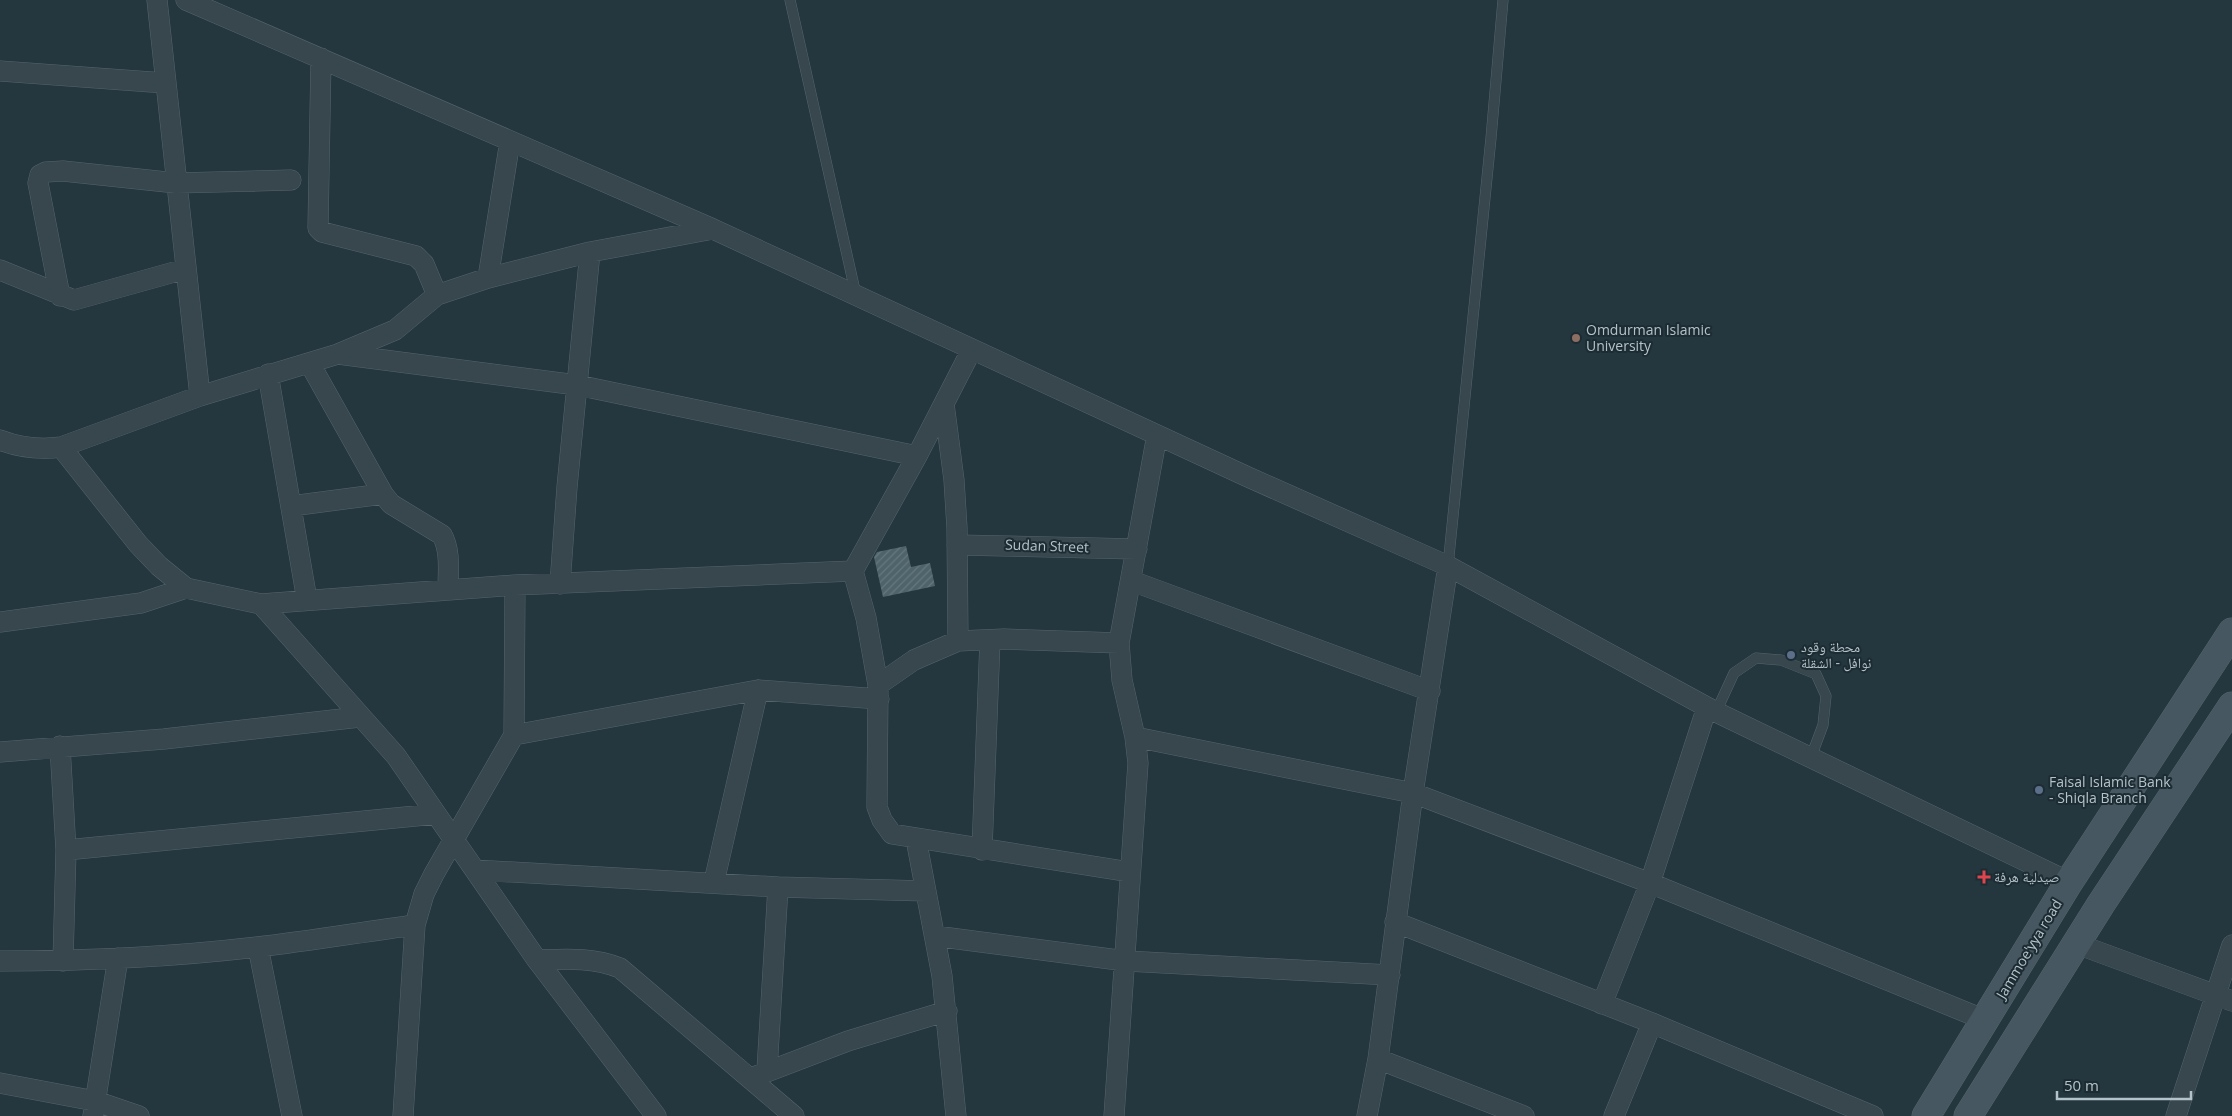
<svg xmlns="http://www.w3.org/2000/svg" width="2232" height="1116" font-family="'Open Sans','Noto Naskh Arabic',sans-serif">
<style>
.building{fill:url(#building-hatch)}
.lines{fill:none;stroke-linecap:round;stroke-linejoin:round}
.lane-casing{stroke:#56656c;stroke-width:11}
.street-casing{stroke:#56656c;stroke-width:21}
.secondary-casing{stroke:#56656c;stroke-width:29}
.lane{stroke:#38474e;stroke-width:10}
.street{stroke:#38474e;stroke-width:20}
.secondary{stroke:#465761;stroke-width:28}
.education-dot{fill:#8d6e63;stroke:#1d2c33;stroke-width:2}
.service-dot{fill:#5c6f8a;stroke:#1d2c33;stroke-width:2}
.health-dot{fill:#e0444e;stroke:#1d2c33;stroke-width:2}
.labels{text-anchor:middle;stroke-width:4;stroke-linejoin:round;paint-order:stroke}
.poi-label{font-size:14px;fill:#b4c2c9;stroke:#1d2c33;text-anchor:start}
.street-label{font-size:14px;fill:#b4c2c9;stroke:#1d2c33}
</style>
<defs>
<pattern id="building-hatch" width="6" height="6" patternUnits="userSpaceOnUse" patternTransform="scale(1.25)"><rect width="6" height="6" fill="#4f636b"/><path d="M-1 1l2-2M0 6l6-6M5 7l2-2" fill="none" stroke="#66787f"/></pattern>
</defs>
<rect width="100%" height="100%" fill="#24363e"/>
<path class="building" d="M 906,546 L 911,567 L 930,563 L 935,586 L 883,597 L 874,557 L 877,552 Z"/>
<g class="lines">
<defs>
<path id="lane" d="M 790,0 L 856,295
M 1448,566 L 1491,138 L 1503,0
M 1716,712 L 1734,673 L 1756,658 L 1781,660 L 1816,674 L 1826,696 L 1823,725 L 1811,757"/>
<path id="street" d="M 157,0 L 200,396
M 186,0 L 713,229 L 1248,477 L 1448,566 L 1716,712 L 2069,882
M 321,58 L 318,228 L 322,232 L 416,256 L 424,264 L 437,295
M 0,71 L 165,83
M 0,270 L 74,300 L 185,269
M 488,278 L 510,141
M 60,296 L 38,183 L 40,175 L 46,172 L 63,171 L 176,183 L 291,180
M 338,354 L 577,385 L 917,456 L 972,349
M 310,364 L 383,494 L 391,504 L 442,535 C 451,551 448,572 448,590
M 268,374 L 307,600
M 944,404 L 954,480 L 957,528 L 958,641
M 0,440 C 21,448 39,450 61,447 L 138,544 L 159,566 L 186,588 L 261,604 L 515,585 L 853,571 L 917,456
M 61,447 L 200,396 L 338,354 L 395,330 L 437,295 L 488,278 L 590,252 L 713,229
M 291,506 L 383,494
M 957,545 L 1137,549
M 853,571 L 866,618 L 878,685 L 877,807 L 882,820 L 892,834 L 1130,872
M 1132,581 L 1430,691
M 560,584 L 567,487 L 590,252
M 261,604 L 396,756 L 537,960 L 656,1116
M 0,622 L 141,603 L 186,588
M 878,685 L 914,660 L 958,641 L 1004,639 L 1119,643
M 514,735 L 758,690 L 879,699
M 1135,737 L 1413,793 L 1650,883 L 1985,1020
M 60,746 L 66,850 L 63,961
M 0,752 L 164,739 L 360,717
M 916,839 L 942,976 L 956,1116
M 66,850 L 436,814
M 982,850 L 990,640
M 475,870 L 778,887 L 926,891
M 714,882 L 758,690
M 1395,922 L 1652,1023 L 1873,1116
M 935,936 L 1126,961 L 1390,975
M 2077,944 L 2232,1001
M 258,947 L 292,1116
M 537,960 C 566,959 593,957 620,968 L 794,1116
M 0,961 C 86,961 172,957 257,947 C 310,941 362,932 415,925
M 1602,1004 L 1650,883 L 1707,707
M 1378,1059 L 1524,1116
M 767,1070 L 778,887
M 751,1078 L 848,1041 L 947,1011
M 0,1083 L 95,1101 L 139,1116
M 93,1116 L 118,958
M 403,1116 L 415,925 L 424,894 L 434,874 L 514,735 L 515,585
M 1114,1116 L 1138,763 L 1135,737 L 1122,680 L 1119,643 L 1157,435
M 1367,1116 L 1378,1059 L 1413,793 L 1448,566
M 1614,1116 L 1652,1023
M 2176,1116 L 2232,945"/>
<path id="secondary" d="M 1926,1116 L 2069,882 L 2232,632
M 1968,1116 L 2101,904 L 2232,706"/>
</defs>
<use href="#lane" class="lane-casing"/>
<use href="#street" class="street-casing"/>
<use href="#secondary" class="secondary-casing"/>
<use href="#lane" class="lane"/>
<use href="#street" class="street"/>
<use href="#secondary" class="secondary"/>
</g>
<circle class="education-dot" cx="1576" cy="338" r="5"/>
<g class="service-dot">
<circle cx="1791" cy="655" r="5"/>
<circle cx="2039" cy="790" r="5"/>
</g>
<path class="health-dot" d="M1981.5 869.5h5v5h5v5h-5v5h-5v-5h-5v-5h5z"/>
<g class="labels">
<g class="poi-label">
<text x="1586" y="335">Omdurman Islamic<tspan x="1586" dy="16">University</tspan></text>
<text x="1801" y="652">محطة وقود<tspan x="1801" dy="16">نوافل - الشقلة</tspan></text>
<text x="2049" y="787">Faisal Islamic Bank<tspan x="2049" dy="16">- Shiqla Branch</tspan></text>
<text x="1994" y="882">صيدلية هرفة</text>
</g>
<g class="street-label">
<text transform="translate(1047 546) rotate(2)" y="5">Sudan Street</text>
<text transform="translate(2029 949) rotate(-59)" y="5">Jammoe'yya road</text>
</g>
</g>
<path d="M2057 1091v8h134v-8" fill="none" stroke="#b4c2c9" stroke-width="2.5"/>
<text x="2064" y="1091" font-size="15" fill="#b4c2c9" stroke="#1d2c33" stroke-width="4" paint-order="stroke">50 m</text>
</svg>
